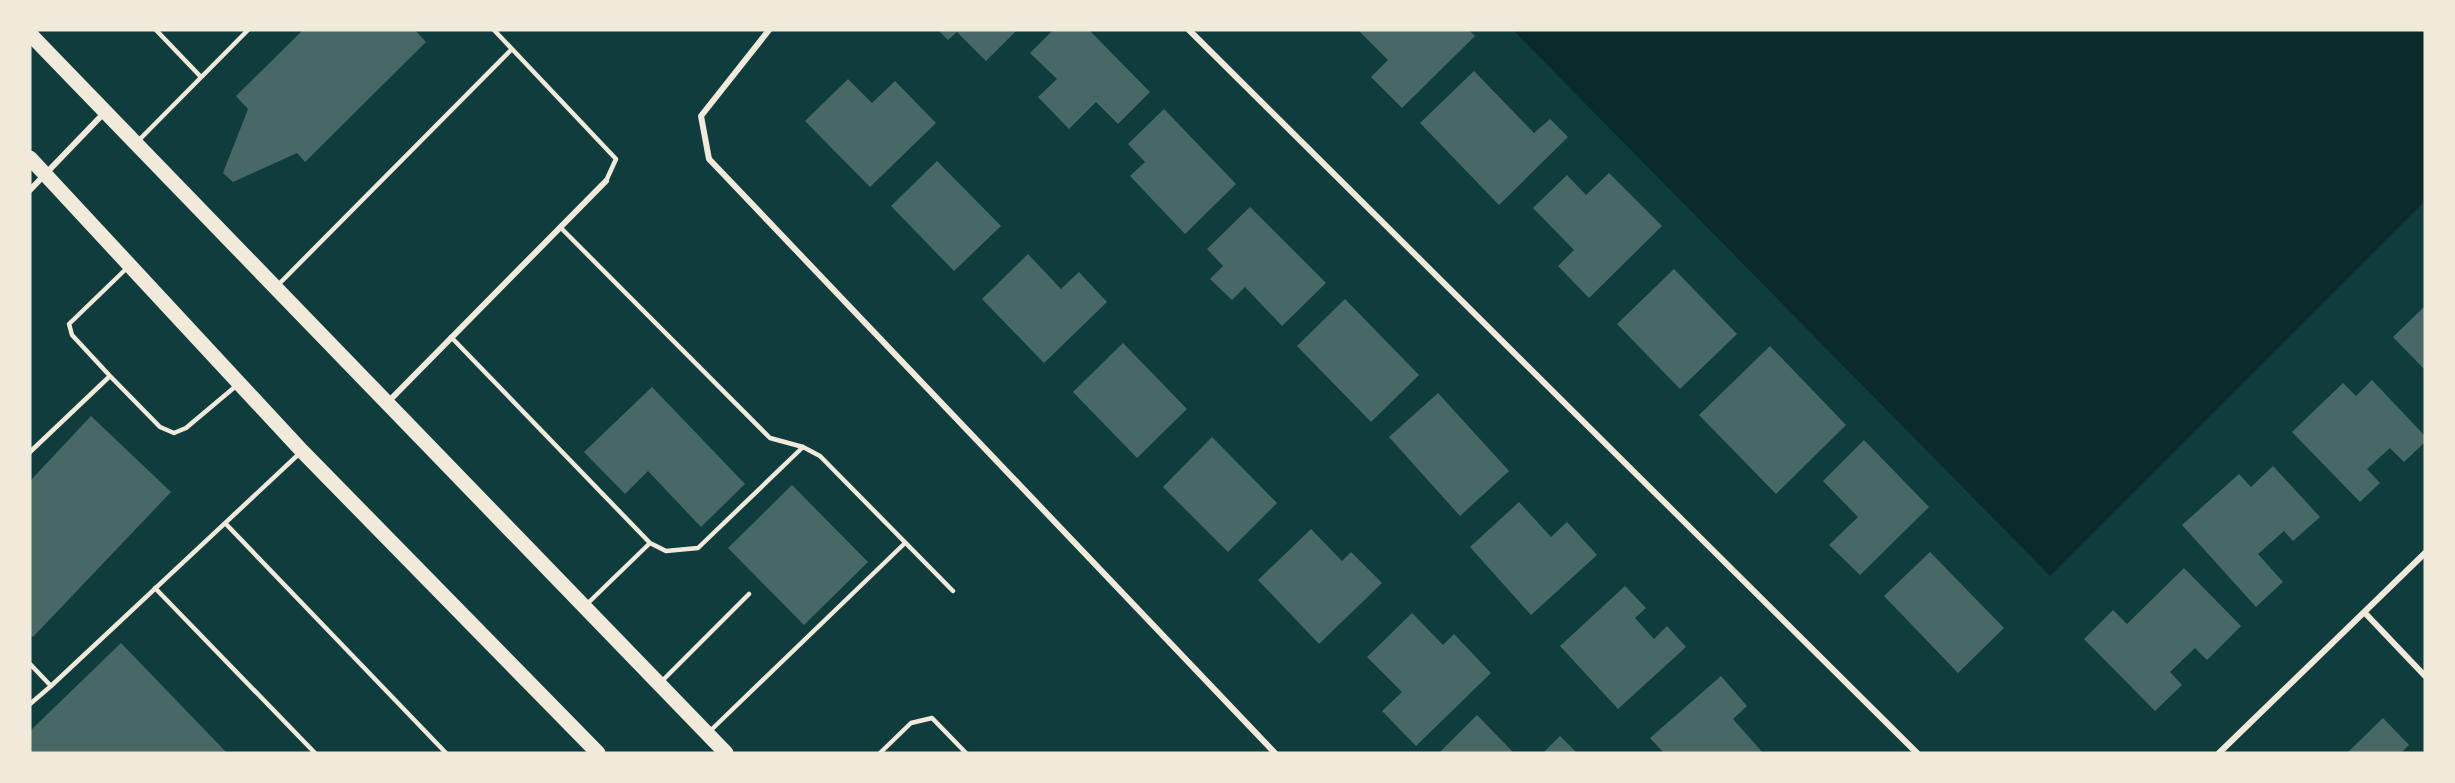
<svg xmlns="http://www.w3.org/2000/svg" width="2455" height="783" font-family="Merriweather,serif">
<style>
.water{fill:#0a2a2b}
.building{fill:#486865}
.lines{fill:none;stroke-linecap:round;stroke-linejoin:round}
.service{stroke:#f1e9da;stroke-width:4.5}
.minor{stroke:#f1e9da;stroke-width:6}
.primary{stroke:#f1e9da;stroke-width:15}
</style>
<rect width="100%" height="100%" fill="#0f3d3e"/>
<path class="water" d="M 1513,30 L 2425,30 L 2425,201 L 2050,576 Z"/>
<path class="building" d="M 303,30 L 415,30 L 426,42 L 305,162 L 297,153 L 233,182 L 223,173 L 248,109 L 236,96 Z
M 938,30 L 1017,30 L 986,61 L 957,32 L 948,40 Z
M 1053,30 L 1089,30 L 1150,92 L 1118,124 L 1096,102 L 1069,129 L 1038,97 L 1057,79 L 1030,53 Z
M 1358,30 L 1469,30 L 1475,36 L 1402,108 L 1371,77 L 1388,60 Z
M 1474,71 L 1534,133 L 1550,119 L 1568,137 L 1499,205 L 1420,123 Z
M 848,79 L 872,103 L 895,81 L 936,123 L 870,187 L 805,121 Z
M 1164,109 L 1236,184 L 1185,234 L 1130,176 L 1145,162 L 1128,144 Z
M 937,161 L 1001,226 L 954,271 L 891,206 Z
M 1609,173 L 1662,226 L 1589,298 L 1558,266 L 1574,250 L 1533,208 L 1567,175 L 1586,195 Z
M 1250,207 L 1326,283 L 1282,326 L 1245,287 L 1232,300 L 1210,279 L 1223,266 L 1207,249 Z
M 1028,254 L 1061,289 L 1079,272 L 1107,302 L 1044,363 L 982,299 Z
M 1674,269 L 1737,334 L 1680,389 L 1617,324 Z
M 1345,299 L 1419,375 L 1371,422 L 1297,346 Z
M 2425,306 L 2425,370 L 2393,337 Z
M 1123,343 L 1187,409 L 1137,458 L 1073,392 Z
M 1770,346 L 1846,425 L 1776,494 L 1699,415 Z
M 2372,380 L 2425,436 L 2425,442 L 2404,462 L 2390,448 L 2367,469 L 2380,483 L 2360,502 L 2292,432 L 2343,383 L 2356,396 Z
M 652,387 L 745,484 L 701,527 L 648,471 L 625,494 L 584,452 Z
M 1438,393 L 1509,471 L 1460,516 L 1389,437 Z
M 91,416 L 171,492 L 33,637 L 30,634 L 30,481 Z
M 1212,437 L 1277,503 L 1228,552 L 1163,487 Z
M 1864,440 L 1929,507 L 1860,575 L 1829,545 L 1858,517 L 1823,481 Z
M 2273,466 L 2320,517 L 2293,541 L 2284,531 L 2258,554 L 2283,582 L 2256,607 L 2182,525 L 2239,474 L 2251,487 Z
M 792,485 L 868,562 L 804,625 L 728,548 Z
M 1519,502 L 1551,537 L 1567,522 L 1597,555 L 1531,615 L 1470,547 Z
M 1311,529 L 1342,561 L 1351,552 L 1382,583 L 1319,644 L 1258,580 Z
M 1930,552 L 2004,628 L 1958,673 L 1884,596 Z
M 2184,568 L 2241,626 L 2207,660 L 2195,648 L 2170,672 L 2182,685 L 2155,711 L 2084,639 L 2113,610 L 2127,624 Z
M 1625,586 L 1646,608 L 1635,618 L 1654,639 L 1667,626 L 1686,647 L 1618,709 L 1560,646 Z
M 1412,613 L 1443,645 L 1454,634 L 1491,673 L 1416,746 L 1382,711 L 1402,692 L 1367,657 Z
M 121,643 L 227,753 L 30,753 L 30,731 Z
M 1721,676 L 1747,706 L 1733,719 L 1763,753 L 1664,753 L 1650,738 Z
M 1477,715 L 1514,753 L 1439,753 Z
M 2383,718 L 2409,745 L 2401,753 L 2347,753 Z
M 1560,736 L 1577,753 L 1543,753 Z"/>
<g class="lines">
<path class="service" d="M 156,30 L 201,77
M 494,30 L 616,159 L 606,181
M 138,141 L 248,30
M 560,227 L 770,438 L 803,447 L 820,456 L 953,591
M 277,286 L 512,49
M 451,337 L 650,543 L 666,551 L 698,548 L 803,447
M 110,376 L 160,427 L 174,433 L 186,428 L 236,386
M 30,452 L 110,376 L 72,335 L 69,324 L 127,268
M 225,523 L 446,753
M 155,588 L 315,753
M 587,604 L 650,543
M 30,664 L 51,686 L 301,452
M 661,682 L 749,594
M 30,704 L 51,686
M 709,732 L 905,543
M 880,753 L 911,723 L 932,718 L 966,753"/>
<path class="minor" d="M 769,30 L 701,116 L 709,159 L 1275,753
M 1189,30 L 1917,753
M 30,190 L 105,112
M 387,403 L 606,181
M 2365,613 L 2425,676
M 2219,753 L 2425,553"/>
<path class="primary" d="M 30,34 L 726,753
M 30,158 L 302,451 L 598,753"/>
</g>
<rect width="2455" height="783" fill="none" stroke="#f1e9da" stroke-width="63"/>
</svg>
